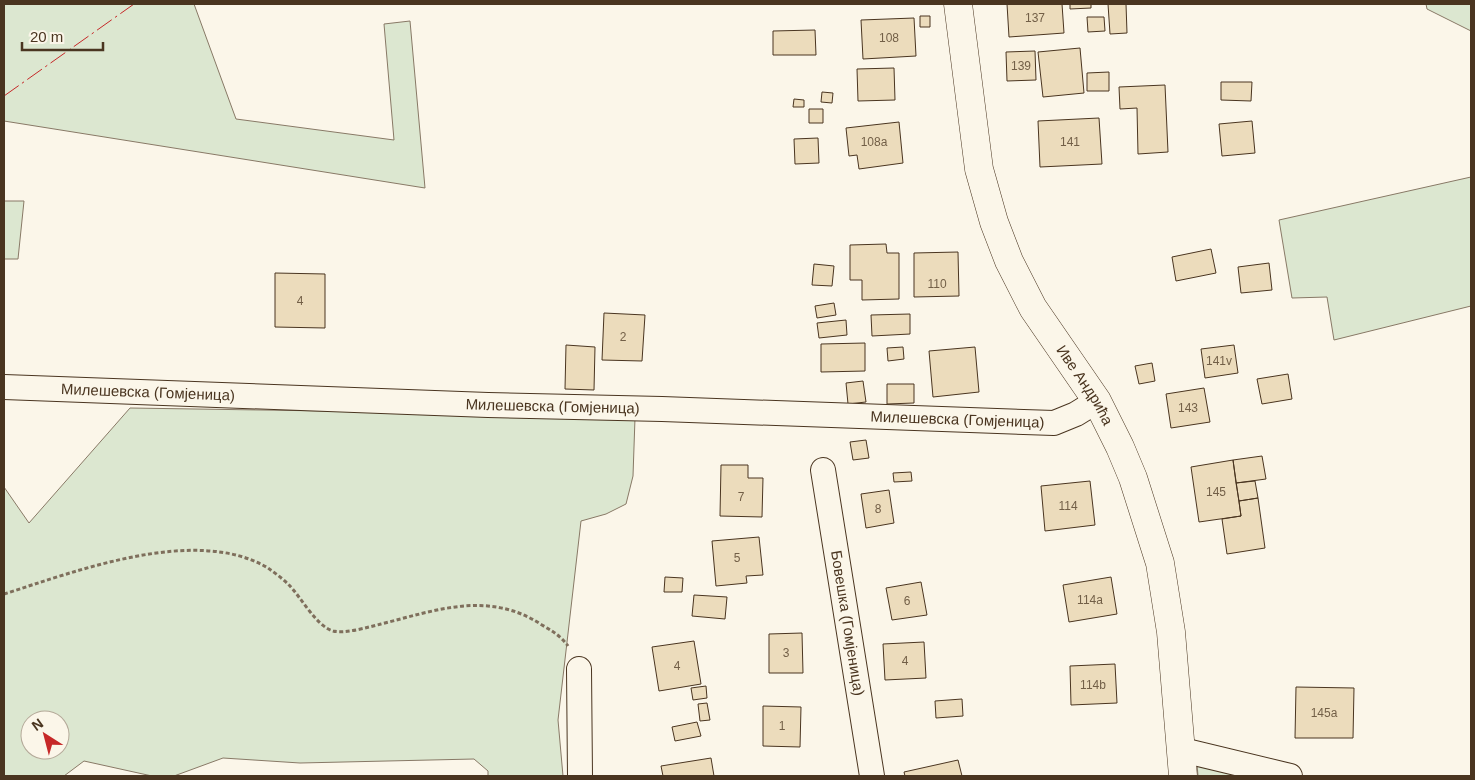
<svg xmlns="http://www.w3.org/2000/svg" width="1475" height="780" font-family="Arial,sans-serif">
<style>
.green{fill:#dce7d0;stroke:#887966;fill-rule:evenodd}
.building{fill:#ecdcbc;stroke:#4a3520}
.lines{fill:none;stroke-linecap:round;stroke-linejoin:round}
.minor-casing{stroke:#4a3520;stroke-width:26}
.tertiary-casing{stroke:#4a3520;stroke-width:29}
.path{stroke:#7f6f5c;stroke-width:3;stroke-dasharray:4 2.5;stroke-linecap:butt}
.minor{stroke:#fbf6e9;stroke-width:24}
.tertiary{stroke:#fbf6e9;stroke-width:28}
.power{stroke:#c62828;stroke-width:1;stroke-dasharray:18 4 2.5 4;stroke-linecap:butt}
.labels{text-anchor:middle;stroke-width:4;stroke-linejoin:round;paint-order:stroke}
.number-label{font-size:12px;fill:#725f47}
.street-label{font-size:15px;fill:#4a3520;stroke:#fbf6e9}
</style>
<rect width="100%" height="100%" fill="#fbf6e9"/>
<path class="green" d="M 4,4 L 194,4 L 236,119 L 394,140 L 384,24 L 410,21 L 425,188 L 4,121 Z
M 1426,4 L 1471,4 L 1471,31 L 1427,9 Z
M 1471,177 L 1471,306 L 1334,340 L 1327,297 L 1292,298 L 1279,220 Z
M 4,201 L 24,201 L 18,259 L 4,259 Z
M 130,408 L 522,414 L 635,418 L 633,476 L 626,504 L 606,514 L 581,521 L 558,720 L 563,776 L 488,776 L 488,771 L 474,759 L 300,763 L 223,758 L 174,776 L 152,776 L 84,761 L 64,776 L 4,776 L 4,487 L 29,523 ZM 30,720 L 60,720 L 60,750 L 30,750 Z
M 1197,764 L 1250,776 L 1198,776 Z"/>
<path class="building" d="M 1007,4 L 1062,4 L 1064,33 L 1009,37 Z
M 1070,4 L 1091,4 L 1091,8 L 1070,9 Z
M 1108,4 L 1126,4 L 1127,33 L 1110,34 Z
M 920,16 L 930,16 L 930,27 L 920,27 Z
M 1087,17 L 1104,17 L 1105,31 L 1088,32 Z
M 914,18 L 916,56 L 863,59 L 861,20 Z
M 815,30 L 816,55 L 773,55 L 773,31 Z
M 1080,48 L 1084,93 L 1043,97 L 1038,52 Z
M 1035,51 L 1036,80 L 1007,81 L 1006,52 Z
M 894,68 L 895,100 L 858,101 L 857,69 Z
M 1109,72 L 1109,91 L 1087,91 L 1087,73 Z
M 1221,82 L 1252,82 L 1251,101 L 1221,100 Z
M 1165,85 L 1168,152 L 1138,154 L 1137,108 L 1120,109 L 1119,87 Z
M 822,92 L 833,93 L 832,103 L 821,102 Z
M 794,99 L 804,100 L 804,107 L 793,107 Z
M 809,109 L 823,109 L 823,123 L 809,123 Z
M 1099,118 L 1102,164 L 1040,167 L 1038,121 Z
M 1252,121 L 1255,153 L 1222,156 L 1219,124 Z
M 899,122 L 903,163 L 859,169 L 857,155 L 849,156 L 846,128 Z
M 818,138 L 819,163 L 795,164 L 794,139 Z
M 886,244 L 887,253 L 899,253 L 899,299 L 862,300 L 862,280 L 850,280 L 850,245 Z
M 1211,249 L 1216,273 L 1176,281 L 1172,257 Z
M 958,252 L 959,296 L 914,297 L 914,253 Z
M 1269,263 L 1272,290 L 1241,293 L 1238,267 Z
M 814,264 L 834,266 L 832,286 L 812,285 Z
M 275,273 L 325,274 L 325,328 L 275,327 Z
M 834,303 L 836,315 L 817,318 L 815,306 Z
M 604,313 L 645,315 L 642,361 L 602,360 Z
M 910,314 L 910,334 L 872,336 L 871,315 Z
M 846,320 L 847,335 L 819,338 L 817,323 Z
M 865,343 L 865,371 L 821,372 L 821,344 Z
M 566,345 L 595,347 L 594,390 L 565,389 Z
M 1234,345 L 1238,373 L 1205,378 L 1201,349 Z
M 903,347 L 904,359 L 888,361 L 887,348 Z
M 975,347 L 979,392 L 933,397 L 929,351 Z
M 1152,363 L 1155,381 L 1139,384 L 1135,366 Z
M 1288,374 L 1292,399 L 1262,404 L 1257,379 Z
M 863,381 L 866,402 L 848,404 L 846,383 Z
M 887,384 L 914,384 L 914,403 L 887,404 Z
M 1204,388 L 1210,422 L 1171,428 L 1166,394 Z
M 866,440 L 869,458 L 853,460 L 850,442 Z
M 1262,456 L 1266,479 L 1236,483 L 1233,460 Z
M 1233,460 L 1241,516 L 1199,522 L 1191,467 Z
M 721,465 L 748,465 L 748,478 L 763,478 L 762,517 L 720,516 Z
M 911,472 L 912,481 L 894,482 L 893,473 Z
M 1090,481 L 1095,525 L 1045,531 L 1041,486 Z
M 1255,481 L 1258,498 L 1239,501 L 1236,483 Z
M 889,490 L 894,523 L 866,528 L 861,494 Z
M 1258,498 L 1265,548 L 1227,554 L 1222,519 L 1241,516 L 1239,501 Z
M 759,537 L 763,575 L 746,576 L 747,583 L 716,586 L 712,541 Z
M 665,577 L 683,578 L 682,592 L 664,592 Z
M 1111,577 L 1117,614 L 1069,622 L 1063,585 Z
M 921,582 L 927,615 L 892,620 L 886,588 Z
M 694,595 L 727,597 L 725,619 L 692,616 Z
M 802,633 L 803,673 L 769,673 L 769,634 Z
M 694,641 L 701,684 L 659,691 L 652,647 Z
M 924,642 L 926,678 L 885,680 L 883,644 Z
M 1115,664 L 1117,703 L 1071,705 L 1070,666 Z
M 706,686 L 707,698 L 693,700 L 691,688 Z
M 1296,687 L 1354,688 L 1353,738 L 1295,738 Z
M 962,699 L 963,716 L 936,718 L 935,701 Z
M 707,703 L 710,720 L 700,721 L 698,704 Z
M 763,706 L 801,707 L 800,747 L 763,746 Z
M 697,722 L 701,736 L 675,741 L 672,727 Z
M 711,758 L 714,776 L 663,776 L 661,766 Z
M 958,760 L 962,776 L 905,776 L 904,772 Z"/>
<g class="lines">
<defs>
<g id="minor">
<path id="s1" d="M 4,387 L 488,405 L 662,409 L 1054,423 L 1076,414 L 1097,401"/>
<path id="s2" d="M 823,470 L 872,776"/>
<path d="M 579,669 L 580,776"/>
<path d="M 1182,750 L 1290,776"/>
</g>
<g id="tertiary">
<path id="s3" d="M 958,4 L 979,169 L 994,222 L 1009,261 L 1033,308 L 1097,401 L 1120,447 L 1133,478 L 1160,563 L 1171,632 L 1183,776"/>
</g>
</defs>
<use href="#minor" class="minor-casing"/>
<use href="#tertiary" class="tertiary-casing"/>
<path class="path" d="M 4,594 C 77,571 196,525 268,568 C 275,573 283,579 289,585 C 301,597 316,626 333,631 C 345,634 369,627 381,624 C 437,610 489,590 542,625 C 552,631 561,636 568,646"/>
<use href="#minor" class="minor"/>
<use href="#tertiary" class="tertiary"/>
<path class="power" d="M 4,96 L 134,4"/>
</g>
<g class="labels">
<g class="number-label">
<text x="1035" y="22">137</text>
<text x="889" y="42">108</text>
<text x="1021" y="70">139</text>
<text x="874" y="146">108a</text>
<text x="1070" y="146">141</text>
<text x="937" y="288">110</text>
<text x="300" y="305">4</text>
<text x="623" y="341">2</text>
<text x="1219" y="365">141v</text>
<text x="1188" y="412">143</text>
<text x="1216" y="496">145</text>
<text x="741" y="501">7</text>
<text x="1068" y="510">114</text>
<text x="878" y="513">8</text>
<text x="737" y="562">5</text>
<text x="1090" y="604">114a</text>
<text x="907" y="605">6</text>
<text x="786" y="657">3</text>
<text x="905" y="665">4</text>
<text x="677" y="670">4</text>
<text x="1093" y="689">114b</text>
<text x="1324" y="717">145a</text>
<text x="782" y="730">1</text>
</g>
<g class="street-label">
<text dy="5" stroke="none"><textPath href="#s3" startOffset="409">Иве Андрића</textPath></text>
<text dy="5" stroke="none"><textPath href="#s1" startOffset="144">Милешевска (Гомјеница)</textPath></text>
<text dy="5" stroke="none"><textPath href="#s1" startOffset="549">Милешевска (Гомјеница)</textPath></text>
<text dy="5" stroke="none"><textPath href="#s1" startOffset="954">Милешевска (Гомјеница)</textPath></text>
<text dy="5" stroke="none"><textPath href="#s2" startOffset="155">Бовешка (Гомјеница)</textPath></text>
</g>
</g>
<rect width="1475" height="780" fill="none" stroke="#4a3520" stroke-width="10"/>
<g transform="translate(45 735) rotate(324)"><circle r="24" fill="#fbf6e9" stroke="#b4a999"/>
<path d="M0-4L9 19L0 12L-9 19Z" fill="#c62828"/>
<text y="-8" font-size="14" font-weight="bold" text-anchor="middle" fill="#4a3520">N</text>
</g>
<path d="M22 42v8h81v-8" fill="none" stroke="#4a3520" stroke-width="2.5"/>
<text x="30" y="42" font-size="15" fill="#4a3520" stroke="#fbf6e9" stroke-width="4" paint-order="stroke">20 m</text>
</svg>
